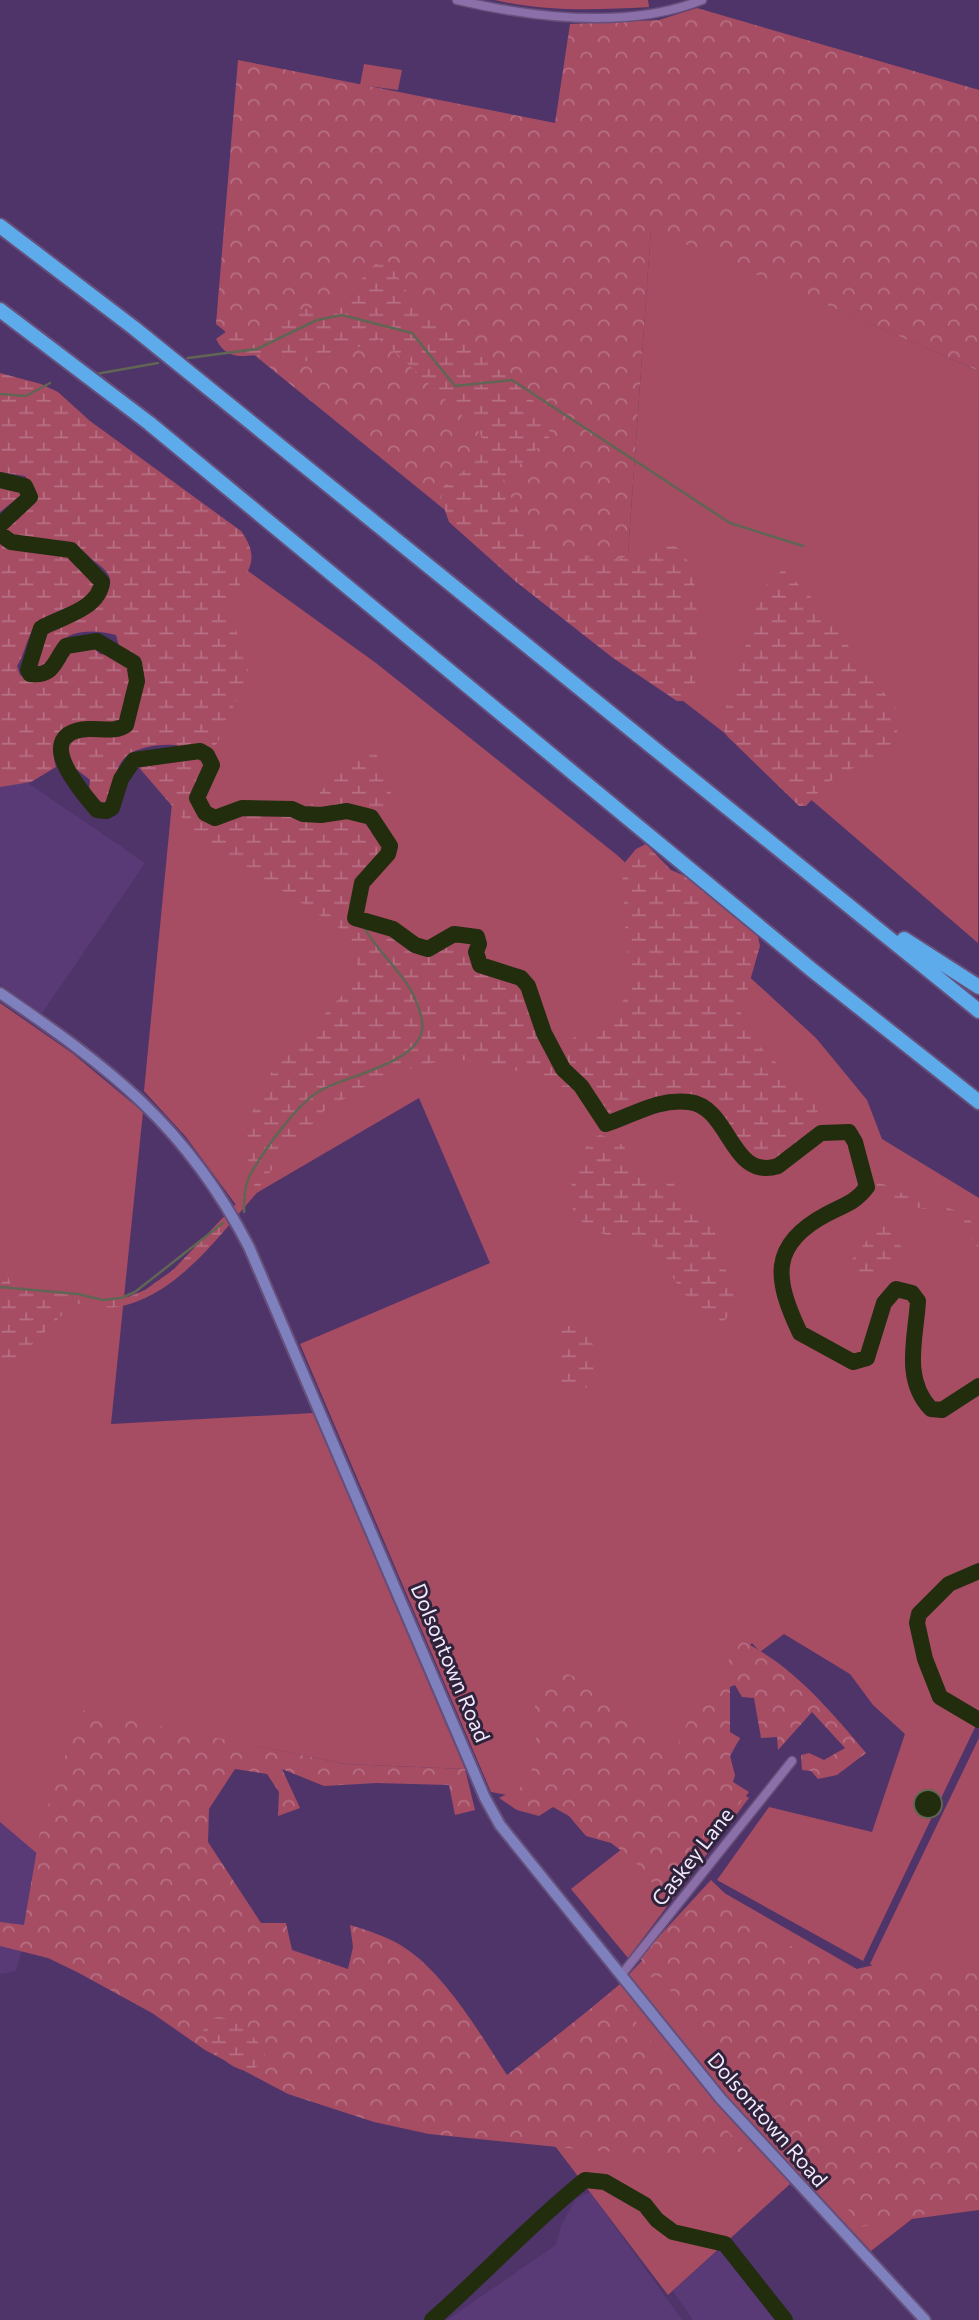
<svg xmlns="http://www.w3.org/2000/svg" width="979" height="2320" font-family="Commissioner,sans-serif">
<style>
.built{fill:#593a76}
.green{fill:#a64d64}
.forest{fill:url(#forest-crowns)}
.wetland{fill:url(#wetland-marsh)}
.water{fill:#212d0c;stroke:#606554;stroke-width:2}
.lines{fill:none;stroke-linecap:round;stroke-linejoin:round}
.stream{stroke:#606554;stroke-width:2.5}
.river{stroke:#212d0c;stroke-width:16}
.street-casing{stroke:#664f7a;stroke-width:11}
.secondary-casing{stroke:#664f7a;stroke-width:14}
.highway-casing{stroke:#664f7a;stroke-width:18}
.street{stroke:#8b6fa9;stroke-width:8}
.secondary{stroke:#7e81bd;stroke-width:10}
.highway{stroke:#5eabec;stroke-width:14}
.labels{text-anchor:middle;stroke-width:6;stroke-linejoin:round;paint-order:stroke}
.street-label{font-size:21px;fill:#f2e9fd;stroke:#2f233b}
</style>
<defs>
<pattern id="forest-crowns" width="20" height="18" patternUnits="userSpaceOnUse" patternTransform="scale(1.75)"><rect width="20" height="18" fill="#a64d64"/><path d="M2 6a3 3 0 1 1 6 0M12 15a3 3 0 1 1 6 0" fill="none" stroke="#b76f83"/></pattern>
<pattern id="wetland-marsh" width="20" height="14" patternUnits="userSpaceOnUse" patternTransform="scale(1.75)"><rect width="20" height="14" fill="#a64d64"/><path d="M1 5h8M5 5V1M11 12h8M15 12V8" fill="none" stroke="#b76f83"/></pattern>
</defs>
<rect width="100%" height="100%" fill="#4f3469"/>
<path class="built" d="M 0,764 L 145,863 L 42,1013 L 0,984 Z
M 0,1822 L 47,1862 L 16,1971 L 0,1974 Z
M 590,2192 L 682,2320 L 447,2320 L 556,2245 L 561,2226 L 576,2199 Z
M 725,2244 L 738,2258 L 746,2275 L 785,2320 L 693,2320 L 673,2291 Z"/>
<path class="green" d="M 495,0 L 648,0 L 649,7 C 597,10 546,12 495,0 Z
M 364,64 L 402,70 L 398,90 L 360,85 Z
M 651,228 L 979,371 L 978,943 L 815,803 L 621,653 Z
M 198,535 L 376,663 L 617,855 L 816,1038 L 867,1100 L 882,1139 L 979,1198 L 979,1719 L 863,1961 L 717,1880 L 769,1807 L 872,1832 L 905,1734 L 873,1705 L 850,1674 L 784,1634 L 760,1652 L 752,1643 L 726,1673 L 687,1758 L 749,1798 L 628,1958 L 571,1889 L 693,1793 L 552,1803 L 491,1792 L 300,1344 L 490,1263 L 419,1098 L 236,1205 L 186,1137 L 144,1091 Z
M 0,1003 L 72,1053 L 143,1112 L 111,1424 L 313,1413 L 465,1769 L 345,1764 L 96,1714 L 47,1862 L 0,1822 Z
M 979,1738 L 979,2028 L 870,1964 Z
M 712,1886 L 979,2039 L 979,2210 L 912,2219 L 871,2251 L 800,2175 L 668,2295 L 505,2080 L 620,1984 Z"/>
<path class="forest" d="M 697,8 L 979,90 L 979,371 L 651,229 L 621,653 L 216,324 L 238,60 L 555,123 L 570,24 L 659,20 Z
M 742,1641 C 792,1665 830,1710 866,1753 L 837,1775 L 818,1779 L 811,1771 L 802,1770 L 801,1755 L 809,1753 L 824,1760 L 845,1748 L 812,1712 L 778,1750 L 777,1737 L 761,1738 L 754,1698 L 742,1697 L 735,1685 L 730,1687 L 730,1732 L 740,1738 L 730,1756 L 735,1775 L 733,1782 L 749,1792 L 672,1888 L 659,1887 L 646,1878 L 634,1860 L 611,1843 L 586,1836 L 569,1816 L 553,1807 L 539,1816 L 517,1810 L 499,1798 L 527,1784 L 537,1752 L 534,1717 L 537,1685 L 546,1665 L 604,1689 L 622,1709 L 644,1721 L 654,1748 L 672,1758 L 691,1714 Z
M 81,1710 L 345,1764 L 465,1769 L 475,1810 L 455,1815 L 449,1785 L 377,1783 L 324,1786 L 282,1769 L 300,1808 L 278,1816 L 279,1792 L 267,1774 L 235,1769 L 209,1809 L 208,1842 L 261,1923 L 286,1923 L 292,1950 L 348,1969 L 353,1947 L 350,1925 C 369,1931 389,1937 405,1948 C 446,1975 480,2034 507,2075 L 613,1991 L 654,2046 L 746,2152 L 663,2154 L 597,2151 L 429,2134 L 374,2122 L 288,2094 L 205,2050 L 152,2013 L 77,1972 L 48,1958 L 0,1946 L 0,1922 L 24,1925 L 41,1826 Z
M 711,1880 L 771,1938 L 852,1970 L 874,1965 L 895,1965 L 979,1974 L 979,2203 L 861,2227 L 802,2147 L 785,2148 L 667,1986 L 672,1978 L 650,1977 L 640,1957 Z"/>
<path class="wetland" d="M 388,261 C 398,275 406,294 417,306 C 444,335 558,397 549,438 L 503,480 C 513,500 522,525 540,538 C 556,551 600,563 621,558 C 648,552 677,526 691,569 C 701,599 695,663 695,696 L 689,701 L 677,701 L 613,658 L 515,581 L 449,522 L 441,499 L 443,487 L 475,462 L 483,442 L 480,433 L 386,343 L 380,339 C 357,347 331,360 306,361 C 294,362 281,354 269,354 C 246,355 228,363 216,339 L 227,331 L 272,330 L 297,310 L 329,306 L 350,293 L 375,264 Z
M 0,373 L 41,384 L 58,392 L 90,421 L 241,531 C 267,567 238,576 227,610 L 248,659 L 248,674 L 213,752 C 191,743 139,739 122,761 C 113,773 116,791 106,803 L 98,801 L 89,791 L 90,780 C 76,768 60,762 67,741 L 79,734 L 123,734 L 134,725 L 144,673 L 133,653 L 119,646 L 116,635 C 99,630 71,628 59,644 C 50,654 52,661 39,669 L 37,665 L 44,632 C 62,622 140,594 98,564 C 87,556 80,545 67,543 C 44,539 24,541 3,530 L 9,520 L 30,507 L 34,490 L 25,476 L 0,472 Z
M 0,488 L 19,490 L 21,495 L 0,512 Z
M 0,544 L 40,554 L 61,551 L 72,556 L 95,577 L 97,584 C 85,607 57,607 39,622 C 27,632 26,653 17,666 L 20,675 C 47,692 57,671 68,651 L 89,644 L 100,654 C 111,655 123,658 131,666 C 133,687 120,693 125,717 L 118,723 C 85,723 42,718 56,767 L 31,782 L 0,787 Z
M 783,569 L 812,598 L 898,711 C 905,752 866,759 838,776 C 824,784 816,795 806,806 L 799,806 L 727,736 L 720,724 L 738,673 L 761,591 Z
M 367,748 C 385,757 389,781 392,801 L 380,817 C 353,793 336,813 310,805 L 345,762 Z
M 196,756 L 205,760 L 202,777 L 190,794 L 199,816 L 214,824 L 248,811 L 277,817 L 292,813 C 328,836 370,786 386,852 L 365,869 L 348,891 L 353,921 L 394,935 L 423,954 C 441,952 451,936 471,941 L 470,964 L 475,972 L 516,983 L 525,990 L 536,1032 L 552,1060 L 553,1069 L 573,1087 L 562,1087 L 533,1074 L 452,1058 L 412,1068 L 369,1084 L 324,1111 L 261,1182 L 262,1187 C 223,1230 178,1297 117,1307 C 103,1309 88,1305 74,1303 L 0,1376 L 0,1256 L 11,1285 L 103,1300 L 128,1297 L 145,1290 L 173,1270 L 257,1182 L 246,1154 L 249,1119 L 272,1071 L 347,990 L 358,971 L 355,948 L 344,931 L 285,892 L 234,870 L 217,858 L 135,763 Z
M 646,844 L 671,870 L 741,900 L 752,909 L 760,946 L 741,1012 C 742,1041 793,1073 811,1097 C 818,1106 819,1117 821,1129 C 807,1137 786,1157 770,1159 C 734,1163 736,1117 711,1102 C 696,1094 668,1094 652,1098 C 637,1101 621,1111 607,1116 L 584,1078 L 555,1048 L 610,1018 L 629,993 L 622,866 L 636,849 Z
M 600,1135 C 635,1144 620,1152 640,1170 C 650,1177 661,1179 672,1182 C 677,1187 678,1195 683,1200 C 689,1209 704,1207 710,1216 C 717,1225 714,1238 717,1248 C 725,1276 751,1301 719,1325 C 685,1305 672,1273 651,1244 C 632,1239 604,1238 588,1227 C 581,1222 570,1208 570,1200 C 570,1181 582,1140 600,1135 Z
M 864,1174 C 880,1182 896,1191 913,1198 C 942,1210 979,1204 979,1249 L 952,1214 L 914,1207 L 867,1184 Z
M 882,1221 L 893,1228 L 902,1249 L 898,1259 L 864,1286 L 853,1273 L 850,1262 Z
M 558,1326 L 577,1326 C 605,1346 605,1387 569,1397 L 561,1392 Z
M 218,2017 C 235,2018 265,2042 266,2060 L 250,2071 C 230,2071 209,2048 203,2029 L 207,2021 Z"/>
<path class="water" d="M914 1804a14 14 0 1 1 28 0a14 14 0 1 1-28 0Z"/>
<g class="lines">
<path class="stream" d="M 188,358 L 257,349 L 317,320 L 342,315 L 412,333 L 455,386 L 512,380 L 730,523 L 803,546
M 96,374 L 158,363
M 0,394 L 26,396 L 50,383
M 244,1212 C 244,1200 244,1187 250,1175 C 263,1152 295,1106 318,1092 C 344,1075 429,1063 422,1021 C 415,978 379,958 361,922
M 0,1287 L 78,1294 L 103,1300 L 121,1298 L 135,1292 L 223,1223"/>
<path class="river" d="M 0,480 L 25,486 L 30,497 L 0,525
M 0,534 L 11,542 L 71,550 L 102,582 C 99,609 62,617 41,628 L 28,670 L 30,674 C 54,677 54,661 66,646 L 97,641 L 134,663 L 137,681 L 126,725 C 114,733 101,728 88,729 C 31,733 79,789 97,810 L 106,811 L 112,808 L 121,779 L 134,760 L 200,751 L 207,755 L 212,765 L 197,798 L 205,813 L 215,818 L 242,808 L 292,809 L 303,814 L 321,815 L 347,811 L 371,817 L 390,846 L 388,854 L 362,883 L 355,918 L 393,929 L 415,945 L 428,949 L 454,934 L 477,937 L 479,944 L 476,952 L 480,965 L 521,978 L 528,986 L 544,1033 L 563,1069 L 581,1086 L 606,1124 C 634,1115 658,1098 689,1102 C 731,1107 730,1181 778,1166 L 821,1133 L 849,1132 L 855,1142 L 867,1187 C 855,1203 844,1205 827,1214 C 768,1245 775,1280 800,1333 L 853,1362 L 867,1358 L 884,1303 L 896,1289 L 912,1293 L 918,1301 C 916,1337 902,1379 931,1409 L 942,1410 L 979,1386
M 979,1571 L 949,1584 L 919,1614 L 917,1623 L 925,1659 L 940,1697 L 979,1720
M 432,2320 C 484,2275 531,2223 585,2180 L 605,2182 L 645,2205 L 657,2220 L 673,2232 L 725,2244 L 785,2320"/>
<defs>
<path id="street" d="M 457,0 C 534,18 627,30 702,0
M 622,1974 L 792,1761"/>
<path id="secondary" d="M 0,993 C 110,1068 186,1125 249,1247 L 485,1798 L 500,1825 L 721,2099 L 925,2320"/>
<path id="highway" d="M 0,226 L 134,328 L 979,1011
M 0,310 L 149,423 L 812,970 L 979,1102
M 904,939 L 979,987"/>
</defs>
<use href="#street" class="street-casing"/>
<use href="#secondary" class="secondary-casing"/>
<use href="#highway" class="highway-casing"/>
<use href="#street" class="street"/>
<use href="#secondary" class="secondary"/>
<use href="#highway" class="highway"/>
</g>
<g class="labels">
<g class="street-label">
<text transform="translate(450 1663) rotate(67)" y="7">Dolsontown Road</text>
<text transform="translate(693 1857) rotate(-52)" y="7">Caskey Lane</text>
<text transform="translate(767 2120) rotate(49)" y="7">Dolsontown Road</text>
</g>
</g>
</svg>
